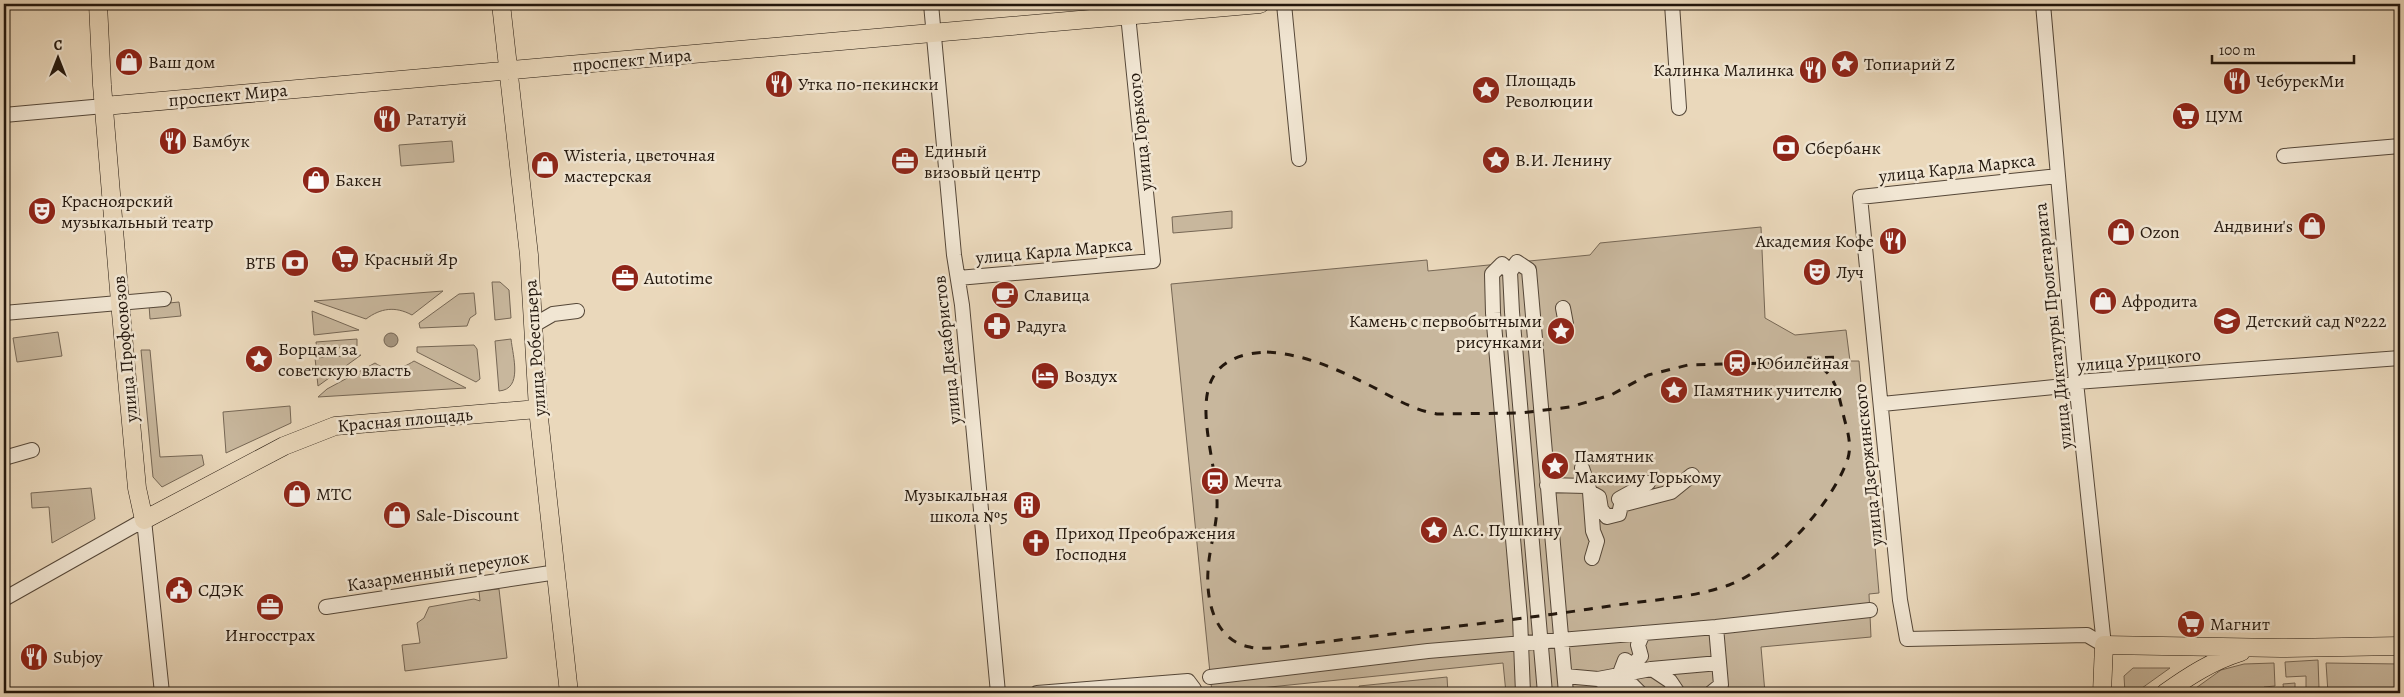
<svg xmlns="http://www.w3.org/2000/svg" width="2404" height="697" font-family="Alegreya,serif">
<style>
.green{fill:#c8b79d;stroke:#766755}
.water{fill:#a69680;stroke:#726352}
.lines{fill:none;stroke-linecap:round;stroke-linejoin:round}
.minor-casing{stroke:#554738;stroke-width:16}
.major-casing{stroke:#23170d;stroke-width:19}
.minor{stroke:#f1e6d3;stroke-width:14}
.major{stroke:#ead8bb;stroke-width:18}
.rail{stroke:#23170d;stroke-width:3;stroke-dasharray:9 9;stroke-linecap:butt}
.labels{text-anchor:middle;stroke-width:5;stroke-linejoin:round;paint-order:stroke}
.street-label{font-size:18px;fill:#23170d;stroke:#f1e6d3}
.poi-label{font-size:18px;fill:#23170d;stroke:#f1e6d3;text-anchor:start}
</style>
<rect width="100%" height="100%" fill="#ead8bb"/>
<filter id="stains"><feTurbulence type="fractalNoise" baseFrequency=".004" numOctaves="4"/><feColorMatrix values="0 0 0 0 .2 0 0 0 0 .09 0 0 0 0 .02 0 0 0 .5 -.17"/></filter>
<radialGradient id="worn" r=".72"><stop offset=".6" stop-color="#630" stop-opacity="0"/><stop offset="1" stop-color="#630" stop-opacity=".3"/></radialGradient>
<path class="green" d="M 452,141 L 454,162 L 401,166 L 399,145 Z
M 1232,211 L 1232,228 L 1173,233 L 1172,217 Z
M 1761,227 L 1765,318 L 1795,335 L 1846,330 L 1850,361 L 1859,361 L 1879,593 L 1869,594 L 1871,637 L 1761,647 L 1765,693 L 1506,693 L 1503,663 L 1212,693 L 1171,284 L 1427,260 L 1428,271 L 1590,255 L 1600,243 Z
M 492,282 L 500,282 L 509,290 L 511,318 L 495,320 Z
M 443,291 L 412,315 C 395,306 381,308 366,319 L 314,301 Z
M 474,293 L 476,314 L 470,318 L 467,326 L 420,328 L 419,323 L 459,294 Z
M 179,302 L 181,316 L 150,319 L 149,305 Z
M 312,311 L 359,330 L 314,335 Z
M 58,332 L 62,356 L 17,362 L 13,338 Z
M 357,339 L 357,346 L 317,350 L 316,342 Z
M 511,339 C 513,357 523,389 499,391 L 495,341 Z
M 474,345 L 477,349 L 480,379 L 476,382 L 417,352 L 417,347 Z
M 141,350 L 150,350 L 160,457 L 202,455 L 204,465 L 162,487 L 153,477 Z
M 361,355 L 318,386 L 315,358 Z
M 414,361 L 466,388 L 318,397 L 327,389 L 375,363 C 388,372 400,370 414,361 Z
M 290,406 L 291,423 L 226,453 L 223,412 Z
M 91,488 L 95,519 L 52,543 L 49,507 L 32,508 L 31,493 Z
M 499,589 L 507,658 L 405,671 L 402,645 L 420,643 L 417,623 L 424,618 L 429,607 L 474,599 L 480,601 L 479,591 Z
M 2318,660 L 2319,688 L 2306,688 L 2306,676 L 2286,677 L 2285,662 Z
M 2274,663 L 2275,686 L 2264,687 L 2264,693 L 2189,693 L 2221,670 L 2244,664 Z
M 2326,663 L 2400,664 L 2400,693 L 2328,693 Z
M 2133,668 L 2170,668 L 2135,693 L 2125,693 L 2124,676 Z
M 1447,677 L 1448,693 L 1360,693 L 1359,686 Z
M 2295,683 L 2295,692 L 2320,690 L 2320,693 L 2284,693 L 2283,684 Z"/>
<path class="water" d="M384 340a7 7 0 1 1 14 0a7 7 0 1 1-14 0Z"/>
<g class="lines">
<defs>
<path id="minor" d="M 931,4 L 954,255 L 962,305 L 998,693
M 1284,4 L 1299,159
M 1672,4 L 1679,108
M 2043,4 L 2076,382 L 2104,645
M 4,115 L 104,106
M 2284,156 L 2400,146
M 2058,176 L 1860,197 L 1900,600 L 1907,639 L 2087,635 L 2104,645
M 1510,272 L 1512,312 L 1545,693
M 958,278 L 1153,261 L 1128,15
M 1563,308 L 1566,324
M 4,313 L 164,299
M 534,325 L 553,314 L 577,311
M 1882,404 L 2064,386 L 2076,382 L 2400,358
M 4,458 L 32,450
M 1582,468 L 1590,492 L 1593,531 L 1597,541 L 1592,558
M 1547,485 L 1586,486
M 1590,492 L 1599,497 L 1601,509 L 1607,517 L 1619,514 L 1621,505 L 1671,492 L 1692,475
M 1619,499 L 1648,483
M 4,599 L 144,520 L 162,693
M 326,607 L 557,572
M 1652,669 L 1670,681 L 1678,693
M 1565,676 L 1598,679 L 1625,693
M 1210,677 L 1428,651 L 1716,627 L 1870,610
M 1598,679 L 1651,669 L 1719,663
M 1037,693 L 1188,681 L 1194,689 L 1194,693
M 1523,693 L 1520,618 L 1493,313 L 1492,274 L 1502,264 L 1510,272 L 1517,262 L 1529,270 L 1566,693
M 1640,693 L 1620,673 L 1625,660 L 1633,665 L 1641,656 L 1638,645 L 1643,633
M 1711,693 L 1721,685 L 1716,627"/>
<path id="major" d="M 98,4 L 102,85 L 120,302 L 137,488 L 144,520 L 284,446 L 335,426 L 538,409
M 501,4 L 529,255 L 538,409 L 569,693
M 104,106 L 1260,4
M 2102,693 L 2104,645 L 2281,648 L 2400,646
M 2165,693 C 2189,676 2212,661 2241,652"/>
</defs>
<use href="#minor" class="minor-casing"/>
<use href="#major" class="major-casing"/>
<use href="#minor" class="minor"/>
<use href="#major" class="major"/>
<path class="rail" d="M 1267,352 C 1305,354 1339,370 1373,387 C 1394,398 1413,410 1437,414 L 1521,413 L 1570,407 L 1611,395 L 1648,375 L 1688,365 L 1808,362 C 1839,370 1838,398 1846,425 C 1849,436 1851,448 1848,458 C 1833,504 1773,569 1729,585 C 1693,598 1649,600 1610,606 C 1498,623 1385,634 1273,648 C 1265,648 1257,649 1250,647 C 1215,641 1206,601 1208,571 C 1209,547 1218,525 1217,500 C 1215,443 1173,356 1267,352 Z
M 1807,358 L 1839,357"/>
</g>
<defs>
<symbol id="shop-disc" viewBox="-11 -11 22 22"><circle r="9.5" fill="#8f2418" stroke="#f1e6d3"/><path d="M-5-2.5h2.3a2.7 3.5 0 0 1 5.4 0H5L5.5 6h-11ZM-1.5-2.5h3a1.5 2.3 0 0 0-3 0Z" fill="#fff"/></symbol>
<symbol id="sight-disc" viewBox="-11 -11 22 22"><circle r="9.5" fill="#8f2418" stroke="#f1e6d3"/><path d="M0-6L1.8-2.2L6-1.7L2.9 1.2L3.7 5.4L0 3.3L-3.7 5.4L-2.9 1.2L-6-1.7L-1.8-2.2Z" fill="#fff"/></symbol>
<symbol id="restaurant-disc" viewBox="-11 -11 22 22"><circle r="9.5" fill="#8f2418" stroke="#f1e6d3"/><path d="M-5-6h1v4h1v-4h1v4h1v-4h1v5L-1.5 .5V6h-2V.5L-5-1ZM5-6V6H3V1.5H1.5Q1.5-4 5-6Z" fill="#fff"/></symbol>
<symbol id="supermarket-disc" viewBox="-11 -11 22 22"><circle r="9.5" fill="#8f2418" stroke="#f1e6d3"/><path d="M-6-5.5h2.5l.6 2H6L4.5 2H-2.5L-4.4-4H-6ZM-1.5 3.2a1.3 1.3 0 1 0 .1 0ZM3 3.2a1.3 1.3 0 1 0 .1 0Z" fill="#fff"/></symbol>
<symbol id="bank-disc" viewBox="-11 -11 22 22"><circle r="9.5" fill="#8f2418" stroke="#f1e6d3"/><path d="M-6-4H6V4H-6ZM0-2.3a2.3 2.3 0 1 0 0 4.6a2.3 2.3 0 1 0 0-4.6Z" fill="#fff"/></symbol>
<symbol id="office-disc" viewBox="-11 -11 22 22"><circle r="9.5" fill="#8f2418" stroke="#f1e6d3"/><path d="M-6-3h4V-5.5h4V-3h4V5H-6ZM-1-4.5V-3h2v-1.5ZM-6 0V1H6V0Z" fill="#fff"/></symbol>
<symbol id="theatre-disc" viewBox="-11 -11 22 22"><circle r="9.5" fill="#8f2418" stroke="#f1e6d3"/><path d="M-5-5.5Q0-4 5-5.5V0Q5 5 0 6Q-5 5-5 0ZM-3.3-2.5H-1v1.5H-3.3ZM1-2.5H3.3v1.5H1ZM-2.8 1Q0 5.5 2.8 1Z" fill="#fff"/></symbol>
<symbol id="cafe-disc" viewBox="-11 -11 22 22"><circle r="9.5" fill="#8f2418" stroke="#f1e6d3"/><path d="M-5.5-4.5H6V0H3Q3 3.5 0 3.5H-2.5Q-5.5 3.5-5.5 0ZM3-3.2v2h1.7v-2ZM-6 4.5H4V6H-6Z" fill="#fff"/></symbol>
<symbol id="school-disc" viewBox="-11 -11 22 22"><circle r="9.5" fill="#8f2418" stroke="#f1e6d3"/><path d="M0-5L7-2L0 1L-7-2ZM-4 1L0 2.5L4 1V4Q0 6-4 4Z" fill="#fff"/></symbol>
<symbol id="pharmacy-disc" viewBox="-11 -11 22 22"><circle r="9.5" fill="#8f2418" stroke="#f1e6d3"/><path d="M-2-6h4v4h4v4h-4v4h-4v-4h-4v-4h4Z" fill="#fff"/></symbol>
<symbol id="station-disc" viewBox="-11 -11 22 22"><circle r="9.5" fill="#8f2418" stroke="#f1e6d3"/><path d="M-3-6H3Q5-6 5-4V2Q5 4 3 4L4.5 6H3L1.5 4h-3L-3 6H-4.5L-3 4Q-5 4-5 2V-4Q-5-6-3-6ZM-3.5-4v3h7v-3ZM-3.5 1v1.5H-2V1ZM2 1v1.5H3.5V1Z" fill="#fff"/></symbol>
<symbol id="hotel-disc" viewBox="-11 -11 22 22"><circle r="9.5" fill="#8f2418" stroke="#f1e6d3"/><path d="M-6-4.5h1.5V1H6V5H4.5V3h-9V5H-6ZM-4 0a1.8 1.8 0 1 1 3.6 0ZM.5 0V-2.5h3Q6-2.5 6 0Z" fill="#fff"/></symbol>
<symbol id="building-disc" viewBox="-11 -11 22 22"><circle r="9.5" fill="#8f2418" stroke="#f1e6d3"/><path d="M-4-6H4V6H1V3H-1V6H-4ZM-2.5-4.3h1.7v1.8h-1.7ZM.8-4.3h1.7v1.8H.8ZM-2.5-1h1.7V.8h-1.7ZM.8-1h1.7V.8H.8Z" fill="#fff"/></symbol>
<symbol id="church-disc" viewBox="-11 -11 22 22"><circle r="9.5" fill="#8f2418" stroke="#f1e6d3"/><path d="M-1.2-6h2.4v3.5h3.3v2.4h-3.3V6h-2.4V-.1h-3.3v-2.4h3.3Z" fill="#fff"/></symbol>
<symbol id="civic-disc" viewBox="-11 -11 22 22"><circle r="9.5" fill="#8f2418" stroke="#f1e6d3"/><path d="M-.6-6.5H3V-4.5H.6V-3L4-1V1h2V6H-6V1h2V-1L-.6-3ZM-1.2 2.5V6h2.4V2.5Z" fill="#fff"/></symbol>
</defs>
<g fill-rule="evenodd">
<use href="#shop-disc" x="113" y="46" width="32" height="32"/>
<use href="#sight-disc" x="1829" y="48" width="32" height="32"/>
<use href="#restaurant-disc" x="1797" y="54" width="32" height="32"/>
<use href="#restaurant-disc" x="2221" y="65" width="32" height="32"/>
<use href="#restaurant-disc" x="763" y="68" width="32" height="32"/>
<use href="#sight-disc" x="1470" y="74" width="32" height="32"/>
<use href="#supermarket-disc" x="2170" y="100" width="32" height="32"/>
<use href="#restaurant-disc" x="371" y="103" width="32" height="32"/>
<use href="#restaurant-disc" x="157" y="125" width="32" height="32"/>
<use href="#bank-disc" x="1770" y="132" width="32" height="32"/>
<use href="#sight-disc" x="1480" y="144" width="32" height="32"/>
<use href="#office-disc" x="889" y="145" width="32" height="32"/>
<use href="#shop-disc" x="529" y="149" width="32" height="32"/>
<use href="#shop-disc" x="300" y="164" width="32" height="32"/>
<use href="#theatre-disc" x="26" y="195" width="32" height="32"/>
<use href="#shop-disc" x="2296" y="210" width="32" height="32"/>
<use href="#shop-disc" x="2105" y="216" width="32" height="32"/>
<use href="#restaurant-disc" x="1877" y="225" width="32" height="32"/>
<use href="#supermarket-disc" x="329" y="243" width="32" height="32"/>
<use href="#bank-disc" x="279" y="247" width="32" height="32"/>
<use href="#theatre-disc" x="1801" y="256" width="32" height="32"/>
<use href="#office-disc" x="609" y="262" width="32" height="32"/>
<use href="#cafe-disc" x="989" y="279" width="32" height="32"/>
<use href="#shop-disc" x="2087" y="285" width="32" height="32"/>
<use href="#school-disc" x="2211" y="305" width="32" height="32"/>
<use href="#pharmacy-disc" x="981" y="310" width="32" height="32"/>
<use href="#sight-disc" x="1545" y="315" width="32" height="32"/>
<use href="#sight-disc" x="243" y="343" width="32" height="32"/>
<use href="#station-disc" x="1721" y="347" width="32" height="32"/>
<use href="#hotel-disc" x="1029" y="360" width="32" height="32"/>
<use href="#sight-disc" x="1658" y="374" width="32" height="32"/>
<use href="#sight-disc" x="1539" y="450" width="32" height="32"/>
<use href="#station-disc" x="1199" y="465" width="32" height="32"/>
<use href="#shop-disc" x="281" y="478" width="32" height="32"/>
<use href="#building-disc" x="1011" y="489" width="32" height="32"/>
<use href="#shop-disc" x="381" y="499" width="32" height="32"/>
<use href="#sight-disc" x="1418" y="514" width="32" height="32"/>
<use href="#church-disc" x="1020" y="527" width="32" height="32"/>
<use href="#civic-disc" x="163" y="574" width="32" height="32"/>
<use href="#office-disc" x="254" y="591" width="32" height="32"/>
<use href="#supermarket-disc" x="2175" y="608" width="32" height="32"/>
<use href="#restaurant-disc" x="18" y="641" width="32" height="32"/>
</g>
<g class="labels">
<g class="street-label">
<text transform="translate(632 60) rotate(-5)" y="6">проспект Мира</text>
<text transform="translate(228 95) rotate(-5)" y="6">проспект Мира</text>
<text transform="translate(1140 132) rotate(-96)" y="6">улица Горького</text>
<text transform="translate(1957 168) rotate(-6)" y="6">улица Карла Маркса</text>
<text transform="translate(1054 251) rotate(-5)" y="6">улица Карла Маркса</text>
<text transform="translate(2053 326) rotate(-96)" y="6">улица Диктатуры Пролетариата</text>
<text transform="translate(535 348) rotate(-94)" y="6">улица Робеспьера</text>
<text transform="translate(125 349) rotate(-95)" y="6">улица Профсоюзов</text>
<text transform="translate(947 350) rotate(-96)" y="6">улица Декабристов</text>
<text transform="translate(2139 360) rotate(-5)" y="6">улица Урицкого</text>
<text transform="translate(405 420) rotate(-5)" y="6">Красная площадь</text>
<text transform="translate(1868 465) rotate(-96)" y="6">улица Дзержинского</text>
<text transform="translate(438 571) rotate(-9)" y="6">Казарменный переулок</text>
</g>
<g class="poi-label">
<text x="148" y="68">Ваш дом</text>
<text x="1864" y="70">Топиарий Z</text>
<text x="1794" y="76" text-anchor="end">Калинка Малинка</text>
<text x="1505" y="86">Площадь<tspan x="1505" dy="21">Революции</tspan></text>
<text x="2256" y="87">ЧебурекМи</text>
<text x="798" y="90">Утка по-пекински</text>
<text x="2205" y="122">ЦУМ</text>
<text x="406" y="125">Рататуй</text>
<text x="192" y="147">Бамбук</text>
<text x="1805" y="154">Сбербанк</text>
<text x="924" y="157">Единый<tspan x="924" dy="21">визовый центр</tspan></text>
<text x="564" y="161">Wisteria, цветочная<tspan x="564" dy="21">мастерская</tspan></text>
<text x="1515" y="166">В.И. Ленину</text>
<text x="335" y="186">Бакен</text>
<text x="61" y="207">Красноярский<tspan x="61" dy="21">музыкальный театр</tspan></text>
<text x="2293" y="232" text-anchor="end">Андвини's</text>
<text x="2140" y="238">Ozon</text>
<text x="1874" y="247" text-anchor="end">Академия Кофе</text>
<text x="364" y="265">Красный Яр</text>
<text x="276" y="269" text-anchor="end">ВТБ</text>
<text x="1836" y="278">Луч</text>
<text x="644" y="284">Autotime</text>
<text x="1024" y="301">Славица</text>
<text x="2122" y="307">Афродита</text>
<text x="1542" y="327" text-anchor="end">Камень с первобытными<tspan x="1542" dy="21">рисунками</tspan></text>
<text x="2246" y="327">Детский сад №222</text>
<text x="1016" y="332">Радуга</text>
<text x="278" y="355">Борцам за<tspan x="278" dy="21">советскую власть</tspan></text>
<text x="1756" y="369">Юбилейная</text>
<text x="1064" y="382">Воздух</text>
<text x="1693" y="396">Памятник учителю</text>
<text x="1574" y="462">Памятник<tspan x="1574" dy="21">Максиму Горькому</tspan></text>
<text x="1234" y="487">Мечта</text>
<text x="316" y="500">МТС</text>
<text x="1008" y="501" text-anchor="end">Музыкальная<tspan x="1008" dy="21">школа №5</tspan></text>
<text x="416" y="521">Sale-Discount</text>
<text x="1453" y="536">А.С. Пушкину</text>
<text x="1055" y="539">Приход Преображения<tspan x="1055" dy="21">Господня</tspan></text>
<text x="198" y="596">СДЭК</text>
<text x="2210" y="630">Магнит</text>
<text x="270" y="641" text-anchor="middle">Ингосстрах</text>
<text x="53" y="663">Subjoy</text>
</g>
</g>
<rect width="2404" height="697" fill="none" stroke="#ead8bb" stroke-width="20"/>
<rect x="5" y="5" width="2394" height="687" fill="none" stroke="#23170d" stroke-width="2.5"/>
<rect x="10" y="10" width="2384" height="677" fill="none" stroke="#23170d"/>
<g transform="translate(58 58)" stroke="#f1e6d3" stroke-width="4" paint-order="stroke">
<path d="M0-4L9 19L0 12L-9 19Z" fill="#23170d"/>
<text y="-8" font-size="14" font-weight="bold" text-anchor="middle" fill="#23170d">С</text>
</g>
<path d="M2212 55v8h142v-8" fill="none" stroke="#23170d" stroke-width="2.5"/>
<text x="2219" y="55" font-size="15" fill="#23170d" stroke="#f1e6d3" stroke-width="4" paint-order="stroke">100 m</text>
<rect width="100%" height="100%" filter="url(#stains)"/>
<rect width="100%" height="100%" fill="url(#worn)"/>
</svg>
